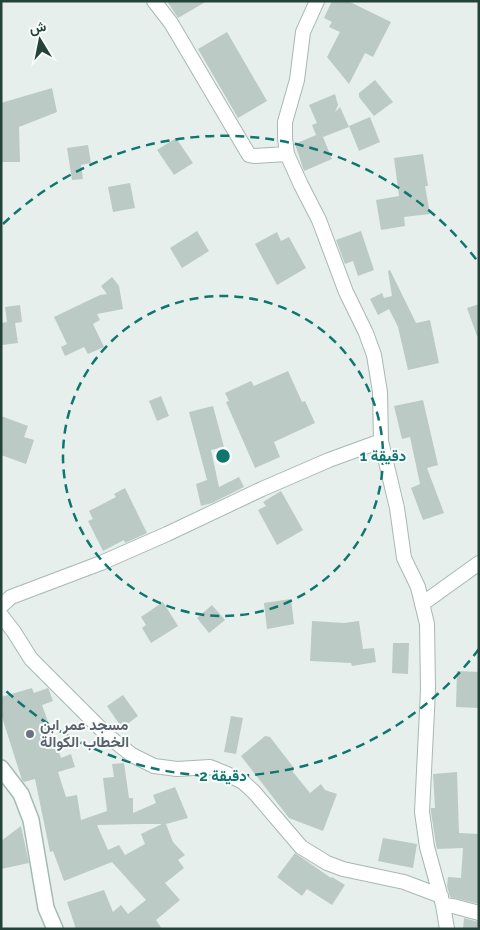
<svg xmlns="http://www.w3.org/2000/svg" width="480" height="930" font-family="Raleway,Vazirmatn,sans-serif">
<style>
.building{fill:#bbcac4;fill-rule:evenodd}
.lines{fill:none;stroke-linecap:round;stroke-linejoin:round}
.street-casing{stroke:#a8b8b2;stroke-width:16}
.secondary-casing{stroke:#a4bbb3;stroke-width:18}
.street{stroke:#fff;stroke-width:14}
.secondary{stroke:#fff;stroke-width:15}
.ring{fill:none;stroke:#0f766e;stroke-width:2.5;stroke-dasharray:9 6}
.worship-dot{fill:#6b7280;stroke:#f7fbf9;stroke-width:2}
.labels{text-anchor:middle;stroke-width:4;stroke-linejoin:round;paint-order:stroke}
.worship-label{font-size:15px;font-weight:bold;fill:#5b616d;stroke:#f7fbf9;text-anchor:start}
.centre{fill:#0f766e;stroke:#f7fbf9;stroke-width:2.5}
.ring-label{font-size:15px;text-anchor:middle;font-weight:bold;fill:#0f766e;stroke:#f7fbf9;stroke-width:4;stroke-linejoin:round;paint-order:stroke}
</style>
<rect width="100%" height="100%" fill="#e6efeb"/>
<path class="building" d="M 167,1 L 207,1 L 178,18 Z
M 332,1 L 348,1 L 391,22 L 373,57 L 365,53 L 349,84 L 327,57 L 340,32 L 329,27 L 332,22 L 324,18 Z
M 227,32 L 267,101 L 238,118 L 198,49 Z
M 375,80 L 393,102 L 374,116 L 359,97 L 359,93 Z
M 52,88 L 57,112 L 19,127 L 20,162 L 1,162 L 1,103 Z
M 335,94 L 338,105 L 335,112 L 340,107 L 349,127 L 323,137 L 332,159 L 304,171 L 295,144 L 316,135 L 312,125 L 317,123 L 309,105 Z
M 370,117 L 380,142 L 359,151 L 349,126 Z
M 176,138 L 193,163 L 174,175 L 157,150 Z
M 88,145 L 91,163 L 81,165 L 83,179 L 72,180 L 67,148 Z
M 423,154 L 428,186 L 425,186 L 430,214 L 404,217 L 405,226 L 381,230 L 376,200 L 399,196 L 394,158 Z
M 130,183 L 135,208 L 113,212 L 108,187 Z
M 197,231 L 209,251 L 182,268 L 170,248 Z
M 361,231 L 374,270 L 358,276 L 353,261 L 345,264 L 336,240 Z
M 277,232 L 281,241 L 289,237 L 306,268 L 277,285 L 255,244 Z
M 390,270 L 416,323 L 430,320 L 439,363 L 408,370 L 398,327 L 389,309 L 378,315 L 370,299 L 382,293 L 384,298 L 392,296 L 388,271 Z
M 112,277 L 119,286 L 123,309 L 97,314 L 100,320 L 93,324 L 104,347 L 88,354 L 84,347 L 65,356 L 61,347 L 67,344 L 54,317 L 100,295 L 107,294 L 101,286 Z
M 479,304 L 479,336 L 477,336 L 467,308 Z
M 20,305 L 22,322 L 15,323 L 18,343 L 2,345 L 1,323 L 7,322 L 5,307 Z
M 288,371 L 302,402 L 305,401 L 315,423 L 274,442 L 280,457 L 255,468 L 226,402 L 229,401 L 225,393 L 251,381 L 254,386 Z
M 161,396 L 169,416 L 157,421 L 149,401 Z
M 423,400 L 438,465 L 427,468 L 444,513 L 423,520 L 411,488 L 420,484 L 410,437 L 402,439 L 394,406 Z
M 213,406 L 224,447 L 211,450 L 219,487 L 239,477 L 244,487 L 212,503 L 201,506 L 196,484 L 207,480 L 189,412 Z
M 1,416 L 28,426 L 24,437 L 34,440 L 26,464 L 1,455 Z
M 125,488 L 147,533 L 125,543 L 124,540 L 103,551 L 88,521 L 93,519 L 89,511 L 116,497 L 114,494 Z
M 281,491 L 303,530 L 277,545 L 258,510 L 266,506 L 263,502 Z
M 291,599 L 294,624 L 267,629 L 264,603 Z
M 163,602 L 178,626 L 151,643 L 142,628 L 146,625 L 141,617 Z
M 212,605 L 225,620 L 209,633 L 197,618 Z
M 312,621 L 344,623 L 359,621 L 363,649 L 374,648 L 376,662 L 352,666 L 351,663 L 310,661 Z
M 393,643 L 409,643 L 408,674 L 392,673 Z
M 457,671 L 479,672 L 479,708 L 456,707 Z
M 32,688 L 34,693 L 48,688 L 49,690 L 53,701 L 42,705 L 61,758 L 71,754 L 75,767 L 58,772 L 66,797 L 77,795 L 81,820 L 107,811 L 103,778 L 114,777 L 112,764 L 124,763 L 129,798 L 133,798 L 133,813 L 156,803 L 153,795 L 175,787 L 188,818 L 166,824 L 173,842 L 185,855 L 178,860 L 184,868 L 165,883 L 180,900 L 156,920 L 162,929 L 76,929 L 67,902 L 104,890 L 113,912 L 121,905 L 128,914 L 146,900 L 112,862 L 64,881 L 53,851 L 50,852 L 35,779 L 24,782 L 22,780 L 1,714 L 1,697 ZM 141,824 L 162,824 L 141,834 L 145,844 L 125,855 L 119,845 L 108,850 L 97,825 Z
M 123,695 L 138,716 L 122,728 L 107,706 Z
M 231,716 L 243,718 L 236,754 L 224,752 Z
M 265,736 L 270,737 L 294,768 L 293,772 L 310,793 L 321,784 L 325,790 L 337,794 L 323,831 L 289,818 L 241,756 Z
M 457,772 L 459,833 L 479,834 L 479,904 L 450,897 L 447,886 L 448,877 L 461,878 L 463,848 L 437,849 L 436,845 L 431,812 L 431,808 L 435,808 L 433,774 Z
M 21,826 L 29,863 L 1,869 L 1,841 Z
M 383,838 L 417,844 L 413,868 L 378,861 Z
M 295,853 L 331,878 L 332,877 L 345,885 L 332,905 L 307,889 L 302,896 L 277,877 Z
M 464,918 L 479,922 L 479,929 L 463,929 Z"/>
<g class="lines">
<defs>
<path id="street" d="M 154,1 L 171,23 L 249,155 L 255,156 L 287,154
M 317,1 L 303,32 L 297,80 L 285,122 L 285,138 L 287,154 L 301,185 L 319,220 L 346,292 L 366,333 L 374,355 L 380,392 L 381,441 L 397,508 L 404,558 L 418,587 L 427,624 L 428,690 L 422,812 L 427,847 L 443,905 L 447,929
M 422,604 L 479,563
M 1,606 L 11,597 L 101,563 L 167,534 L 262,489 L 329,460 L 381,441
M 1,615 L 14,632 L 31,659 L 108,736 L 132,755 L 154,766 L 177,769 L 210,767 L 227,774 L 243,782 L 254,792 L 301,847 L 327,863 L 343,869 L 404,882 L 441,896
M 443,905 L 453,906 L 479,913"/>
<path id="secondary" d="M 1,768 L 21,794 L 31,820 L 46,908 L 55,929"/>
</defs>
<use href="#street" class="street-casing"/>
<use href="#secondary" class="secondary-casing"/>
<use href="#street" class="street"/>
<use href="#secondary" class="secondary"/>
</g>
<g class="ring">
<circle cx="223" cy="456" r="160"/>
<path d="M479 649A320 320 0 0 1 3 688M3 224A320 320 0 0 1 479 263"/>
</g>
<circle class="worship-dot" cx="30" cy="734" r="5"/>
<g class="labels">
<g class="worship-label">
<text x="40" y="730">مسجد عمر ابن<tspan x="40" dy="17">الخطاب الكوالة</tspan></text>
</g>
</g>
<circle cx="223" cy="456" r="8" class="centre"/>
<g class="ring-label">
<text x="383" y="461">1 دقيقة</text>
<text x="223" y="781">2 دقيقة</text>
</g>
<rect width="480" height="930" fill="none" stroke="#24423a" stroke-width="5"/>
<g transform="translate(40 40) rotate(350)" stroke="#f7fbf9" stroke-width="4" paint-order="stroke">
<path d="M0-4L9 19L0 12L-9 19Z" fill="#24423a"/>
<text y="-8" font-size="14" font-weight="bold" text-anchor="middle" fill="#24423a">ش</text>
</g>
</svg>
